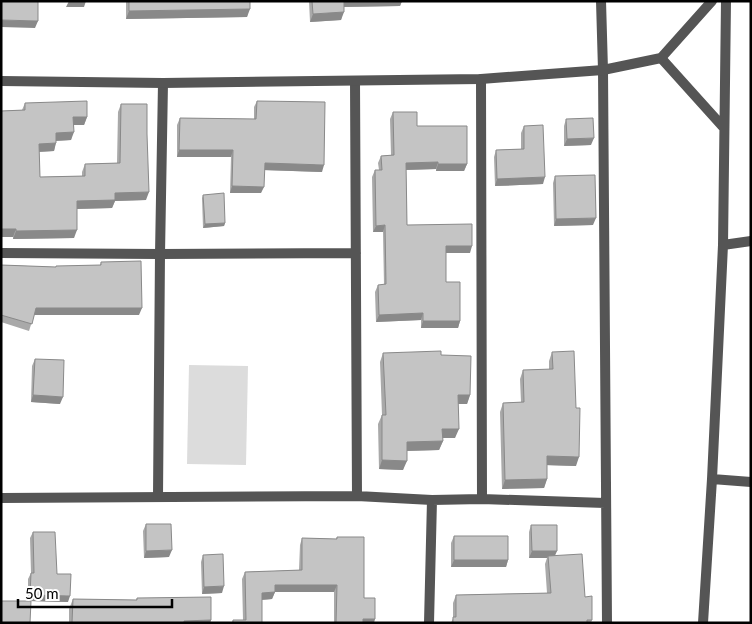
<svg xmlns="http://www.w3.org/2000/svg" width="752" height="624" font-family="Lato,sans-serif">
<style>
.grass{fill:#dcdcdc}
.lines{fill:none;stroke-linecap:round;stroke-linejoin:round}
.minor{stroke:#555;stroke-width:10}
.tertiary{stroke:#555;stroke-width:10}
.wall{fill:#a9a9a9}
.shaded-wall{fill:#898989}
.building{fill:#c4c4c4;stroke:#898989}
</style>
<rect width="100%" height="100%" fill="#fff"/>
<path class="grass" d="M 189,365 L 248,366 L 246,465 L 187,464 Z"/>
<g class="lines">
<path class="minor" d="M 601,1 L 603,70 L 607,623
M 661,58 L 724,128
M 481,79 L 482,499
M 355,81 L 357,496
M 723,245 L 751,241
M 1,253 L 160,254 L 356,253
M 712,479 L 751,482
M 158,496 L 160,254 L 163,83
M 1,498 L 357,496 L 432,500 L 482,499 L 605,503
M 429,623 L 432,500
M 703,623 L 712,479 L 723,245 L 726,1"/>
<path class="tertiary" d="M 1,81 L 163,83 L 481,79 L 603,70 L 661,58 L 712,1"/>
</g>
<path class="wall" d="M 126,1 L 262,1 L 250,2 L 247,17 L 126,19 Z
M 309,1 L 402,1 L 400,6 L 344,7 L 341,20 L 310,22 Z
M 257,101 L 322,172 L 264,170 L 261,193 L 230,193 L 231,157 L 177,157 L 177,125 L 180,118 L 254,119 L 254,107 Z
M 25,103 L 87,117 L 84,125 L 74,125 L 71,140 L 56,141 L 54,151 L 39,152 L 40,177 L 82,176 L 82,172 L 85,164 L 117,163 L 118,112 L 121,104 L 146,200 L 115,201 L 112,208 L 77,209 L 74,238 L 13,239 L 13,237 L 1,237 L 1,111 L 22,110 Z
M 393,112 L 417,126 L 467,164 L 464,171 L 436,171 L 436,169 L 406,170 L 407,225 L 470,253 L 446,253 L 446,282 L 460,321 L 458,328 L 421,328 L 421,320 L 376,322 L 375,292 L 378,285 L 384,285 L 383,232 L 373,232 L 372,177 L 375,170 L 379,170 L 378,163 L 381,156 L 391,155 L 390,119 Z
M 566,119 L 591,145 L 564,146 L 564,126 Z
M 524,126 L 543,184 L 495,186 L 494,157 L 496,150 L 521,149 L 521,133 Z
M 555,176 L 593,225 L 554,226 L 553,183 Z
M 203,195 L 225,223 L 224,226 L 203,228 L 202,198 Z
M 101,262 L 139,315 L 34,315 L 29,331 L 1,322 L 1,265 L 55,267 L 100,265 Z
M 552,352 L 576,466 L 547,465 L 547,479 L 544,488 L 502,489 L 500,412 L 503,403 L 521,402 L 520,379 L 523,370 L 549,370 L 549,361 Z
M 383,353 L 441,355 L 470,395 L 467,404 L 458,404 L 455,438 L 442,438 L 443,441 L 439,450 L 407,451 L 403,470 L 379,469 L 378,424 L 382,415 L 380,362 Z
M 35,359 L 60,404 L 31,402 L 32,366 Z
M 146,524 L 169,557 L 144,558 L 143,531 Z
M 531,525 L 585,597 L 592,620 L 591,623 L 451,623 L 453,618 L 453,603 L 456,595 L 547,593 L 545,564 L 547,558 L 529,558 L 529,532 Z
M 33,532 L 57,574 L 68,602 L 28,601 L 28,579 L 31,573 L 30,538 Z
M 454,536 L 508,560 L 506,567 L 451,567 L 451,543 Z
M 337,537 L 374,623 L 334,623 L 334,592 L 275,592 L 272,599 L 262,600 L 262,623 L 232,623 L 233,620 L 243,620 L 242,579 L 245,572 L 299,570 L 300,545 L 302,538 L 336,539 Z
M 203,555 L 222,593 L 202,594 L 201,562 Z
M 137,598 L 211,620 L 210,623 L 69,623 L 69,609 L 73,599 L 136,600 Z"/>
<path class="shaded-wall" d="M 69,1 L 86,1 L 84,7 L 66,7 Z
M 343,1 L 402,1 L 400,6 L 340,7 Z
M 250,9 L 247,17 L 126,19 L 129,11 Z
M 344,12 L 341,20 L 310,22 L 313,14 Z
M 1,20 L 38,21 L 35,28 L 1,27 Z
M 73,117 L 87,117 L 84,125 L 71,125 Z
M 74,132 L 71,140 L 53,141 L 56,133 Z
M 594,138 L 591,145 L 564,146 L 567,139 Z
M 56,143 L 54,151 L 36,152 L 39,144 Z
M 179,150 L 233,150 L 231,157 L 177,157 Z
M 438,162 L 436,169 L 404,170 L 406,163 Z
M 265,163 L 324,165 L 322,172 L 262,170 Z
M 438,164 L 467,164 L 464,171 L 436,171 Z
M 545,177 L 543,184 L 495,186 L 497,179 Z
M 232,186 L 264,187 L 261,193 L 230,193 Z
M 149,192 L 146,200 L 115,201 L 112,208 L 74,209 L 77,201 L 115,193 Z
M 596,218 L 593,225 L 554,226 L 556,219 Z
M 225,223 L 224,226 L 203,228 L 205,224 Z
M 385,225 L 383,232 L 373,232 L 376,226 Z
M 1,229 L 16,229 L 13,237 L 1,237 Z
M 77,230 L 74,238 L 13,239 L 16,231 Z
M 446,246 L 472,246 L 470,253 L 443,253 Z
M 36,308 L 142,308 L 139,315 L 33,315 Z
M 423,313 L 421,320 L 376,322 L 379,315 Z
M 423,321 L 460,321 L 458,328 L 421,328 Z
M 33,395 L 63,397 L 60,404 L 31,402 Z
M 458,395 L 470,395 L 467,404 L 455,404 Z
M 442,429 L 459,429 L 455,438 L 439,438 Z
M 443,441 L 439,450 L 404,451 L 407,442 Z
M 547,456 L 579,457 L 576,466 L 543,465 Z
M 382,460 L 407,461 L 403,470 L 379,469 Z
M 547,479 L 544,488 L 502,489 L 505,480 Z
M 172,550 L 169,557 L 144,558 L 146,551 Z
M 532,551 L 557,551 L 554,558 L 548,556 L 547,558 L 529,558 Z
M 454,560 L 508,560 L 506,567 L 451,567 Z
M 275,585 L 337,585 L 334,592 L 272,592 Z
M 224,586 L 222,593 L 202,594 L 204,587 Z
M 275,592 L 272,599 L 259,600 L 262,593 Z
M 30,595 L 70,596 L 68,602 L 28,601 Z
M 363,619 L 375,619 L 374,623 L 361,623 Z
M 211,620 L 210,623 L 183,623 L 184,621 Z"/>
<path class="building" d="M 1,1 L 38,1 L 38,21 L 1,20 Z
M 129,1 L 250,1 L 250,9 L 129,11 Z
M 312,1 L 344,1 L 344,12 L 313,14 Z
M 87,101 L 87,117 L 73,117 L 74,132 L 56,133 L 56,143 L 39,144 L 40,177 L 85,176 L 85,164 L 120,163 L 121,104 L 147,104 L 147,134 L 149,192 L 115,193 L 115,200 L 77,201 L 77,230 L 16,231 L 16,229 L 1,229 L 1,111 L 25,110 L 25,103 Z
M 257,101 L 325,102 L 324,165 L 265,163 L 264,187 L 232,186 L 233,150 L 179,150 L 180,118 L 256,119 Z
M 393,112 L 417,112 L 417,126 L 467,126 L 467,164 L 438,164 L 438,162 L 406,163 L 407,225 L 472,224 L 472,246 L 446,246 L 446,282 L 460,282 L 460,321 L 423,321 L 423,313 L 379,315 L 378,285 L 386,284 L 385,225 L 376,226 L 375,170 L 382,170 L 381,156 L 394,155 Z
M 593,118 L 594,138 L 567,139 L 566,119 Z
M 543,125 L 545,177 L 497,179 L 496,150 L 524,149 L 524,126 Z
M 595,175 L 596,218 L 556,219 L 555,176 Z
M 224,193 L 225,223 L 205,224 L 203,195 Z
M 141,261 L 142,308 L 36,308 L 32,324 L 1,315 L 1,265 L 56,267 L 56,266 L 101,265 L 101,262 Z
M 441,351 L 441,355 L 471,356 L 470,395 L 458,395 L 459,429 L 442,429 L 443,441 L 407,442 L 407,461 L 382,460 L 382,415 L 386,415 L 383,353 Z
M 574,351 L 576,408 L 580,408 L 579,457 L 547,456 L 547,479 L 505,480 L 503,403 L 524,402 L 523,370 L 553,369 L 552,352 Z
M 35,359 L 64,360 L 63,397 L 33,395 Z
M 146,524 L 171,524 L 172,550 L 146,551 Z
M 531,525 L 557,525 L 557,551 L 532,551 Z
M 33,532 L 55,532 L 57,574 L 71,574 L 70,596 L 30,595 L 31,573 L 34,573 Z
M 454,536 L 508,536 L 508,560 L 454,560 Z
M 337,537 L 364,537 L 364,598 L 375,598 L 375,619 L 363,619 L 363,623 L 336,623 L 337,585 L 275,585 L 275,592 L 262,593 L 262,623 L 233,623 L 233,620 L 246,620 L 245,572 L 302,570 L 302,538 L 337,539 Z
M 223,554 L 224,586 L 204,587 L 203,555 Z
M 582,554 L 585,597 L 592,596 L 592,620 L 587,620 L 587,623 L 453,623 L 453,617 L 456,617 L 456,595 L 551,593 L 548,556 Z
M 211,597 L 211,620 L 184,621 L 184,623 L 72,623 L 73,599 L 137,600 L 137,598 Z
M 1,601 L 31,601 L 30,623 L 1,623 Z"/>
<rect width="752" height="624" fill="none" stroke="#000000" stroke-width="5"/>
<path d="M18 599v8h154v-8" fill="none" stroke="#000000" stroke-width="2.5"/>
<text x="25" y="599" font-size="15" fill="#000000" stroke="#ffffff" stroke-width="4" paint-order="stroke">50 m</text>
</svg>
